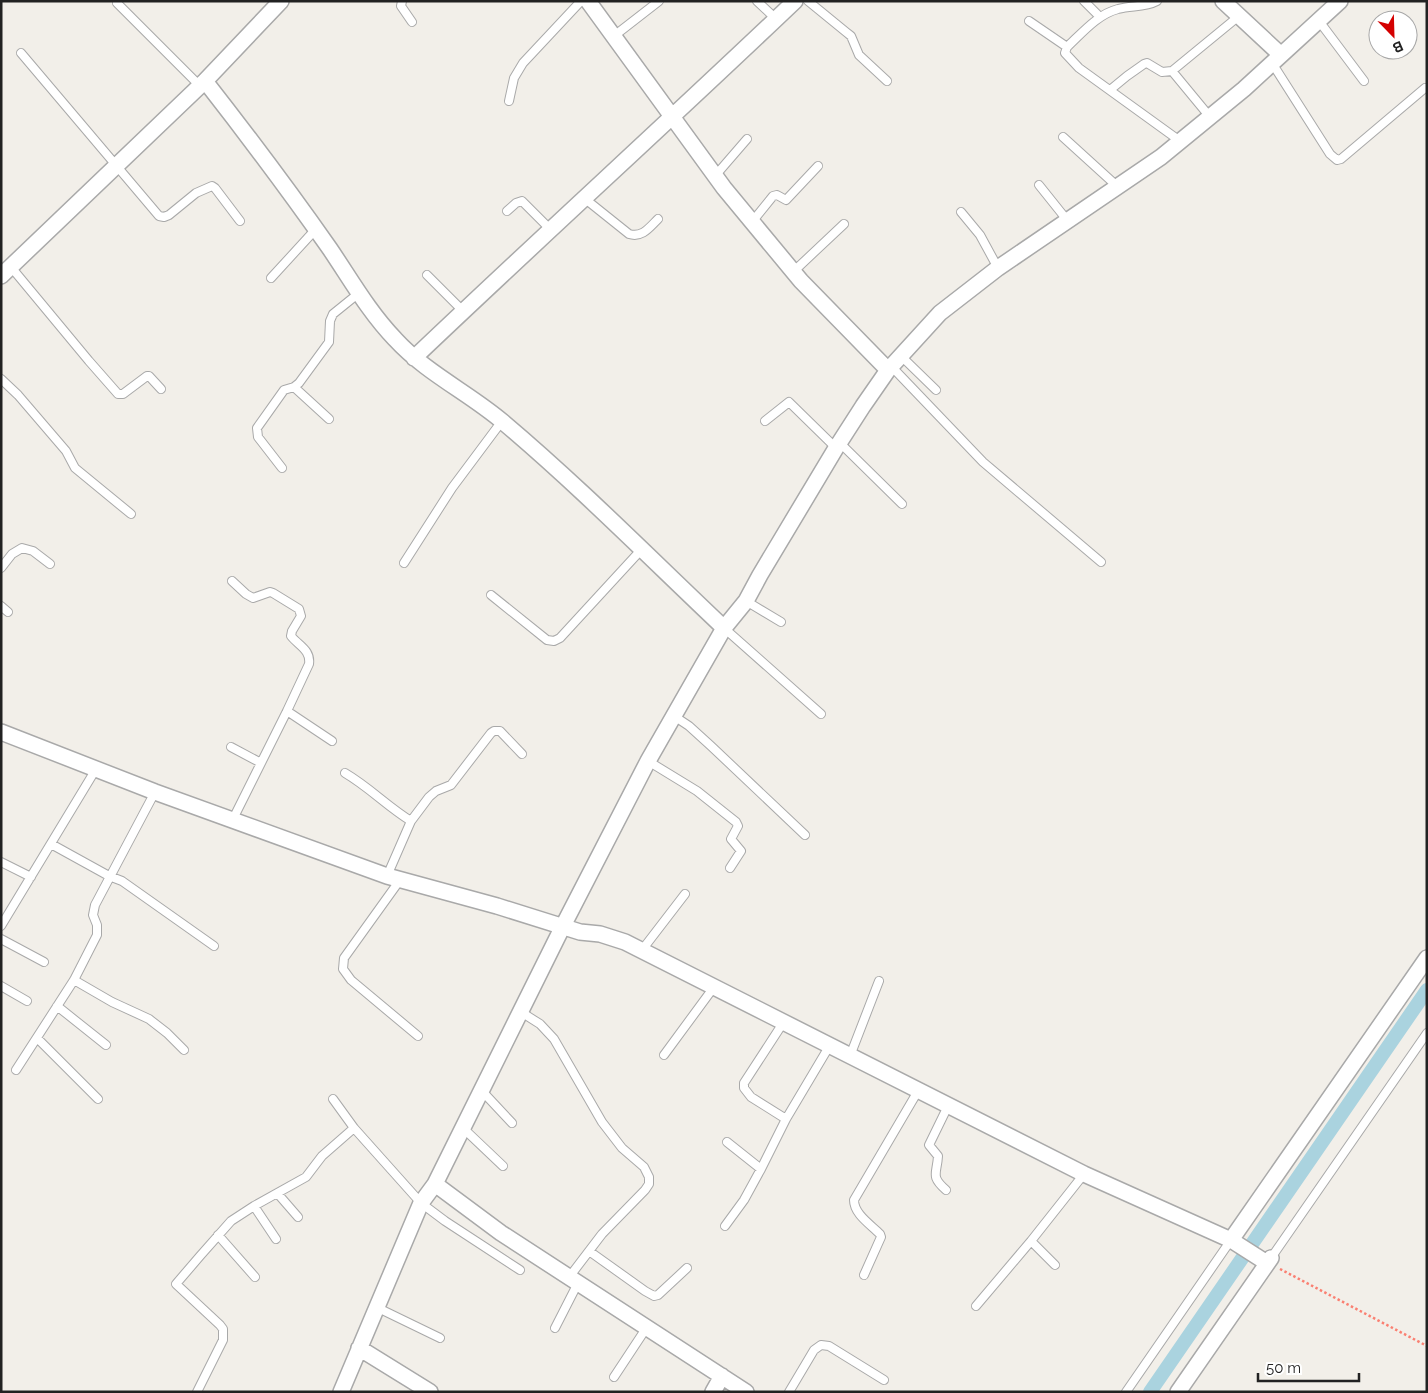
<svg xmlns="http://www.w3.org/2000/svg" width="1428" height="1393" font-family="Raleway,sans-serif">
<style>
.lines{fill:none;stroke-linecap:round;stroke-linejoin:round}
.canal{stroke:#aad3df;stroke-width:14}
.service-casing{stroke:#a9a9a9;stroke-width:10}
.minor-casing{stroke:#a9a9a9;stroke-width:18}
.path{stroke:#fa8072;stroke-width:2.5;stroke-dasharray:2.5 2.5;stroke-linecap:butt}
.service{stroke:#fff;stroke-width:8}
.minor{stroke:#fff;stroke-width:15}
</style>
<rect width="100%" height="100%" fill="#f2efe9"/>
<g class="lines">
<path class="canal" d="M 1150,1392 L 1427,990"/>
<defs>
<path id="service" d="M 402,1 L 401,6 L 412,22
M 757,1 L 776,19
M 808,1 L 846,32 L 851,36 L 859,55 L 887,81
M 1084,1 L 1100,17
M 1157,1 C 1144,8 1131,5 1118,9 C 1098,14 1082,33 1067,47 L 1065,53 L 1079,68 L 1180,141
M 117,3 L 200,86
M 1029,21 L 1067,47
M 1319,21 L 1364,81
M 614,36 L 659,1
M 21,53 L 159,216 L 164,217 L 169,215 L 196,193 L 212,186 L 215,188 L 240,221
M 1272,63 L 1330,154 L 1337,160 L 1341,159 L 1425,88
M 1172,71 L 1210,117
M 1110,90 L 1127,76 L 1144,64 L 1147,63 L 1162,72 L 1172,71 L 1239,16
M 509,101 L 514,78 L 523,63 L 581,1
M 1063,137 L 1118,187
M 715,176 L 747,139
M 1039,185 L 1067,220
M 584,198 L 629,234 C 642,238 649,228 658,219
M 507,211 L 516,203 L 522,201 L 550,229
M 961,212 L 980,235 L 998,268
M 752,222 L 773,196 L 777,195 L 786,200 L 818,166
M 11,267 L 89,361 L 118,394 L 123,394 L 147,376 L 149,376 L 161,389
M 793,272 L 844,224
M 427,275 L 463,311
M 271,278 L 315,230
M 900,355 L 936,390
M 891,366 L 983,462 L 1101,562
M 1,379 L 18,395 L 66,451 L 75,468 L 131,514
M 294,387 L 329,419
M 765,421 L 789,402 L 836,448
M 840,443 L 902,504
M 282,468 L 258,437 L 257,428 L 284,390 L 294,387 L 299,383 L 329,342 L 330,321 L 333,314 L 359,293
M 404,563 L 452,488 L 502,421
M 1,568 L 12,554 L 22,548 L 33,551 L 50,564
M 491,595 L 547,640 L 554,641 L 560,638 L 641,550
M 746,601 L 781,622
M 1,606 L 8,612
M 724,628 L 821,714
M 287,711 L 332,741
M 674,716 L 689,726 L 711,746 L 805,835
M 231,747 L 261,763
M 648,761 L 697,791 L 736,822 L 738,826 L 731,839 L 741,851 L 730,868
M 345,773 C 369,787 388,807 411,821
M 232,821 L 287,711 L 309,664 C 311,650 299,646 291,636 L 292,631 L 301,616 L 299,609 L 273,593 L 270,592 L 253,598 L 246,594 L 232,581
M 51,844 L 109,876 L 122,881 L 214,946
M 1,862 L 31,877
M 387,876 L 411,821 L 429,797 L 436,791 L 451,785 L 491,733 L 494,731 L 500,731 L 522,754
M 400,880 L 344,958 L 343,969 L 351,980 L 418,1036
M 1,926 L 96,769
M 1,939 L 44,962
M 642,950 L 685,894
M 74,980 L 112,1002 L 149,1019 L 167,1033 L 184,1050
M 1,986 L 27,1001
M 57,1006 L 106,1045
M 521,1012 L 540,1024 L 554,1039 L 602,1122 L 622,1148 L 644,1167 L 649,1177 L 649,1184 L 645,1190 L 602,1234 L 570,1276
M 783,1023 L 744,1083 L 744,1088 L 751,1097 L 786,1119
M 37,1038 L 98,1099
M 664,1055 L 714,987
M 850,1056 L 879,981
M 16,1070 L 74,980 L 97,935 L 97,925 L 93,915 L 95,905 L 155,792
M 482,1091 L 512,1123
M 333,1099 L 354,1128
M 463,1128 L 503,1166
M 727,1142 L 761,1169
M 946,1190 C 930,1176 937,1174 938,1156 L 929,1145 L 948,1106
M 278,1194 L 298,1217
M 254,1206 L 276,1239
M 725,1226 L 744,1200 L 761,1169 L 786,1119 L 830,1045
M 218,1235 L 255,1277
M 1031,1241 L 1055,1265
M 589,1251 L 645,1291 L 654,1296 L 658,1295 L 687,1268
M 1271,1258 L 1427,1033
M 864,1275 L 881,1237 L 880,1234 C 870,1224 854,1214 854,1200 L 918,1091
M 976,1306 L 1031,1241 L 1084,1174
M 376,1307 L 440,1338
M 555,1328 L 579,1281
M 614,1377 L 647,1327
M 197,1392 L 223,1340 L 223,1329 L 220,1325 L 176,1284 L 200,1256 L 231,1221 L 254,1206 L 306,1177 L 322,1156 L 354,1128 L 421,1203 L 445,1221 L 520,1270
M 789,1392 L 814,1350 L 821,1345 L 829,1346 L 884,1380
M 1126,1392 L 1231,1240"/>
<path id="minor" d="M 588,1 L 724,188 L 801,281 L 888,370
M 1223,1 L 1281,55
M 205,81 C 248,136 290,192 330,249 C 351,280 369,312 395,339 C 426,373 469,393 503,422 C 580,487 651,559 724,628
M 1,276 L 205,81 L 281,1
M 414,358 C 540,238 669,121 795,1
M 1,732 L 155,792 L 387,876 L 497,906 L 580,932 L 600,934 L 625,942 L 1084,1174 L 1231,1240 L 1267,1263
M 435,1184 L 501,1233 L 746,1392
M 1231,1240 L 1427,958
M 359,1348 L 430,1392
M 341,1392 L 421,1203 L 435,1184 L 563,926 L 648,761 L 724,628 L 746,601 L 760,575 L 836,448 L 863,406 L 888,370 L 940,313 L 998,268 L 1161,157 L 1244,89 L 1340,1
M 713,1392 L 722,1376
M 1178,1392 L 1271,1258"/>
</defs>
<use href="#service" class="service-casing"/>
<use href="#minor" class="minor-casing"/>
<path class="path" d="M 1280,1269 L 1427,1346"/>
<use href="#service" class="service"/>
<use href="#minor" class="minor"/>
</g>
<rect width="1428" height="1393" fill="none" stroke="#222222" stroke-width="5"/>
<g transform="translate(1393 35) rotate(157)"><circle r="24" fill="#ffffff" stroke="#a7a7a7"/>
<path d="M0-4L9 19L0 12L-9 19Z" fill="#d40000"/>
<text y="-8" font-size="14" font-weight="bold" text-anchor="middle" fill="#222222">B</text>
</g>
<path d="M1258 1373v8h101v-8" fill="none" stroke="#222222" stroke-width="2.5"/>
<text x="1266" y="1373" font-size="15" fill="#222222" stroke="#ffffff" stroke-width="4" paint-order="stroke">50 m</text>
</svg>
